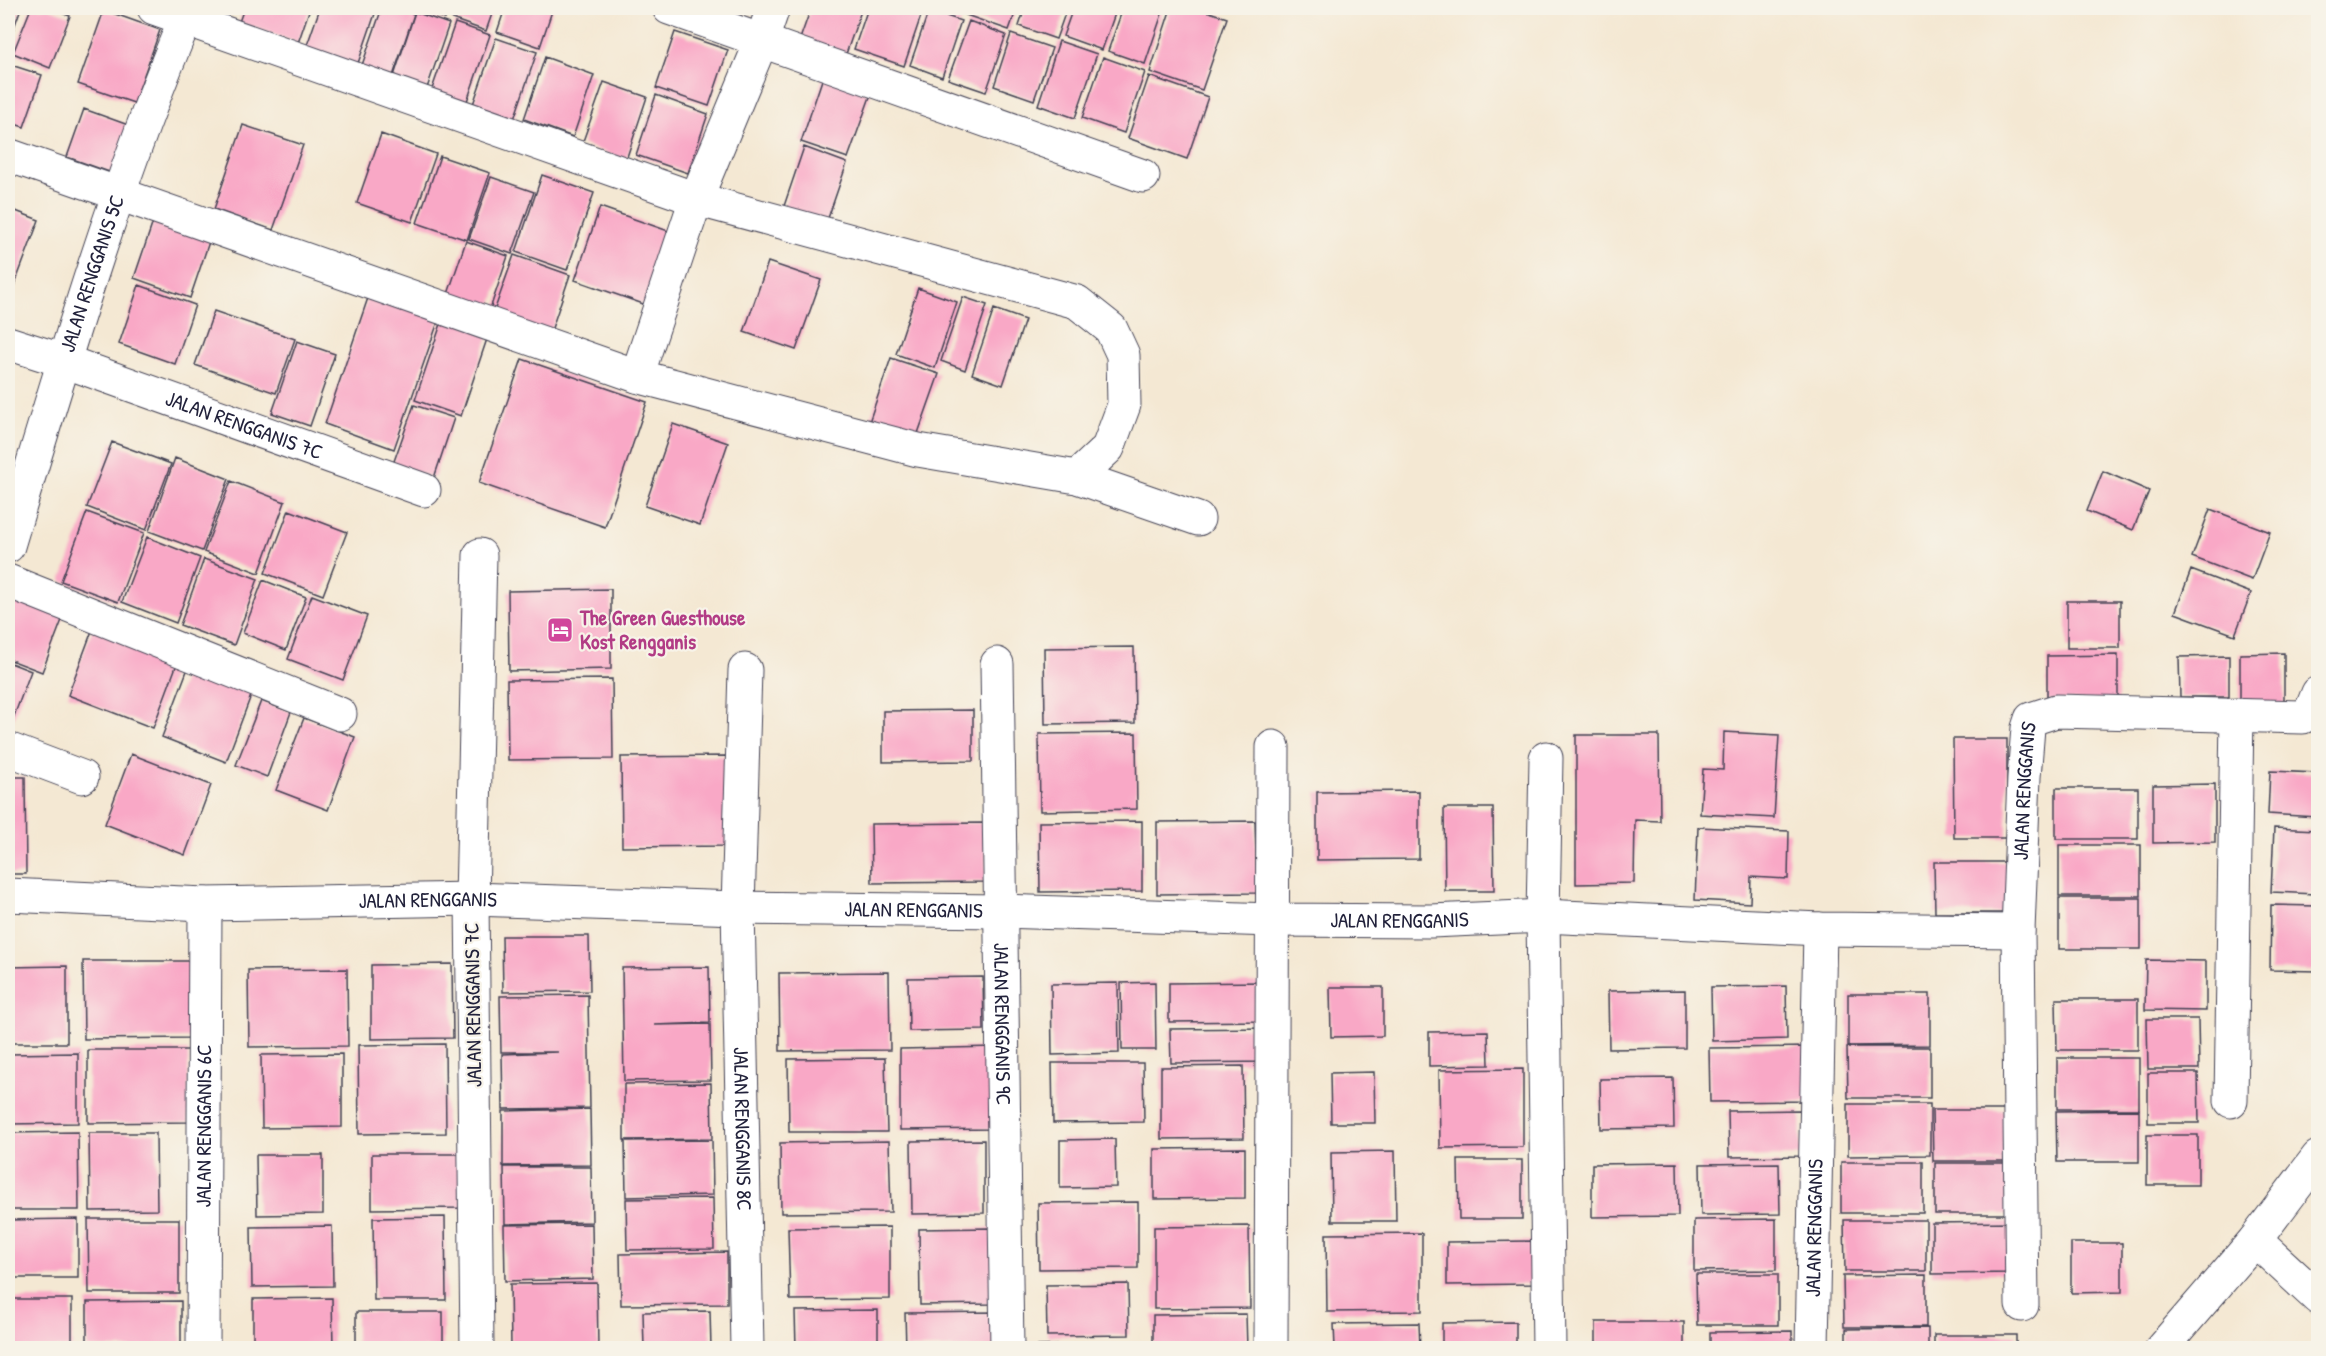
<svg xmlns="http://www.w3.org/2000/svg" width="2326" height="1356" font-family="'Patrick Hand',sans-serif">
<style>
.building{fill:#f9a8c6}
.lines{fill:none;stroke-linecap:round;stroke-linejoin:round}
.minor-casing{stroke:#424052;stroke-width:35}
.minor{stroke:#fff;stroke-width:33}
.labels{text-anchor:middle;stroke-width:4.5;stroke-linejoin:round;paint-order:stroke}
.street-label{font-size:21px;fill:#22223b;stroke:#f7f3e8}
.hotel-label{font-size:21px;font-weight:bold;fill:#b23c85;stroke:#f7f3e8;text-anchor:start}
</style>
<rect width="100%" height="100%" fill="#f7f3e8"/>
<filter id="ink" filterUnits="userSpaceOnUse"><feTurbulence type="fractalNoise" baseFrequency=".0167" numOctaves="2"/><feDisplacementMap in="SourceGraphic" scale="12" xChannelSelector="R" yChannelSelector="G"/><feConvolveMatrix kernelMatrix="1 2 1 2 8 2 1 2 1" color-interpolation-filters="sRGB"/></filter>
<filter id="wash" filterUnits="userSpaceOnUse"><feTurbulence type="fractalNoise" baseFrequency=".008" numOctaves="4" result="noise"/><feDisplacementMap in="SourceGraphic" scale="24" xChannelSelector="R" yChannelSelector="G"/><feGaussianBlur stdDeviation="1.35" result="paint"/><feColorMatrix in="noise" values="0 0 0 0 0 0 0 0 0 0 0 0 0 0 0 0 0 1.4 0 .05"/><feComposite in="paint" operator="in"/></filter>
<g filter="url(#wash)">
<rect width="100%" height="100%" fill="#f4e8d3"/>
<g id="blocks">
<path class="building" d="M 8,8 L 21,8 L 8,44 Z
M 31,8 L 48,8 L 70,16 L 50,68 L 13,53 Z
M 244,8 L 310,8 L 298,43 L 239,22 Z
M 320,8 L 377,8 L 356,69 L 305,51 Z
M 382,8 L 395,8 L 414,14 L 392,79 L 361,68 Z
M 414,8 L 449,8 L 445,19 Z
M 456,8 L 494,8 L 486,31 L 452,19 Z
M 505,8 L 553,8 L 540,47 L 497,32 Z
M 811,8 L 862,8 L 846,54 L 800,39 Z
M 868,8 L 907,8 L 922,13 L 904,66 L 854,49 Z
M 943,8 L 963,8 L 961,14 Z
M 969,8 L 1017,8 L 1009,30 L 966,15 Z
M 1025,8 L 1067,8 L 1056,39 L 1019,26 Z
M 1073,8 L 1117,8 L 1102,50 L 1063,36 Z
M 1123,8 L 1164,8 L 1145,64 L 1108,51 Z
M 1171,8 L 1198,8 L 1227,18 L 1202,90 L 1150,72 Z
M 104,10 L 160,30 L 134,103 L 78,84 Z
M 929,10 L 961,21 L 942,77 L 910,65 Z
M 415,12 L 449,24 L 425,94 L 392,82 Z
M 969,21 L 1006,35 L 986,92 L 948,79 Z
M 455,23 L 490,35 L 466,104 L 431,92 Z
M 675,32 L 728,50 L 709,106 L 656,88 Z
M 1011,34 L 1052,48 L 1034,100 L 994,86 Z
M 496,38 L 537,52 L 512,125 L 471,110 Z
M 1059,41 L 1097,54 L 1075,118 L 1038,105 Z
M 545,57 L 594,75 L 573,137 L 524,119 Z
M 1103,57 L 1145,72 L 1124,133 L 1082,118 Z
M 8,64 L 42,75 L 24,127 L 8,122 Z
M 1149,76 L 1208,97 L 1187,159 L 1128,138 Z
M 823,77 L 871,94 L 848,158 L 801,142 Z
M 604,82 L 647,97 L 626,160 L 582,144 Z
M 656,95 L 708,114 L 688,173 L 636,155 Z
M 84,109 L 131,126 L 115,174 L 67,157 Z
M 243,125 L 303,145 L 273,230 L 214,209 Z
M 381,134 L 436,154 L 412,222 L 357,203 Z
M 804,147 L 847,163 L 826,224 L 783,209 Z
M 440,156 L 490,173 L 467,240 L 417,223 Z
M 542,175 L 594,193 L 567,270 L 516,252 Z
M 491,177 L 534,192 L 512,254 L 469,239 Z
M 600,207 L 674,233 L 649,306 L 575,280 Z
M 8,208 L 39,220 L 8,302 Z
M 156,213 L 212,233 L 190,298 L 134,278 Z
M 466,241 L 508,256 L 489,312 L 447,297 Z
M 514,255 L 570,275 L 548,340 L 491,320 Z
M 768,262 L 821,280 L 796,350 L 744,332 Z
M 139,285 L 195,305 L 175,364 L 119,344 Z
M 918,288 L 957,302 L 935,368 L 896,354 Z
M 371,289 L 441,313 L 394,449 L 325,424 Z
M 963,297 L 987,305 L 965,370 L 941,361 Z
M 994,309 L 1025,320 L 1003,385 L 972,374 Z
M 214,311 L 295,339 L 276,393 L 195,365 Z
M 443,318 L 489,333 L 461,416 L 415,400 Z
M 297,341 L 335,354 L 310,426 L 272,413 Z
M 891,358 L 939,374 L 916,439 L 869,422 Z
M 522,359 L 647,402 L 605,527 L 479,483 Z
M 414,405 L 454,418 L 434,478 L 393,464 Z
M 673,424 L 728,443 L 700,525 L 645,506 Z
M 112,442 L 171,464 L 146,530 L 87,507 Z
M 175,458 L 229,479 L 202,551 L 149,531 Z
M 2103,471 L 2149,491 L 2133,530 L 2087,511 Z
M 231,481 L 285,502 L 259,573 L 204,552 Z
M 2210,509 L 2270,532 L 2252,580 L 2192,557 Z
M 289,510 L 347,532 L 323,595 L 265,573 Z
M 87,512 L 144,533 L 118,602 L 61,581 Z
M 147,537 L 200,558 L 176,623 L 122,602 Z
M 204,559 L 258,579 L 234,645 L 180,625 Z
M 2191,570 L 2251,593 L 2235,635 L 2175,613 Z
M 263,580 L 306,597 L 286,650 L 243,633 Z
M 8,584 L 67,607 L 42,672 L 8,659 Z
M 611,589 L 611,669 L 509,671 L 508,591 Z
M 312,595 L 367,616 L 343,680 L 288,659 Z
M 2067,601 L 2120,601 L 2120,648 L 2067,648 Z
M 93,628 L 178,661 L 153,728 L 68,695 Z
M 1134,647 L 1135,723 L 1045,724 L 1044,648 Z
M 2284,653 L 2284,710 L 2240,710 L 2240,654 Z
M 2118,655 L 2118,700 L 2047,700 L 2047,656 Z
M 2229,656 L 2229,697 L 2180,697 L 2179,657 Z
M 8,662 L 31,671 L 8,732 Z
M 188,668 L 252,693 L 226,762 L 162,737 Z
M 612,679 L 613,759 L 508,760 L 507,680 Z
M 261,701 L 291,712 L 267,777 L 236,765 Z
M 973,710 L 973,761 L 883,762 L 883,711 Z
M 304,718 L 355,737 L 328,810 L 276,790 Z
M 1724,732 L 1779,735 L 1774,818 L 1700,814 L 1703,769 L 1723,770 Z
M 1136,733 L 1137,809 L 1040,811 L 1039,734 Z
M 1576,735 L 1659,735 L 1660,821 L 1635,820 L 1634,883 L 1576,884 Z
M 1953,739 L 2007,739 L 2007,838 L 1954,838 Z
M 131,754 L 211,785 L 185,855 L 105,824 Z
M 727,756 L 728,846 L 622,847 L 621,757 Z
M 2270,771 L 2318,773 L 2317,817 L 2268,814 Z
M 8,777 L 25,777 L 26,874 L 8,874 Z
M 2215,784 L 2215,842 L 2153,843 L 2153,785 Z
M 2056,788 L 2138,788 L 2138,839 L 2056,839 Z
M 1419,791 L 1419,859 L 1317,860 L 1317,792 Z
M 1444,808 L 1493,808 L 1494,891 L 1445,891 Z
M 1142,821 L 1142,891 L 1040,892 L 1039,822 Z
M 1255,821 L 1257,893 L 1157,894 L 1157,822 Z
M 986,823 L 986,882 L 872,883 L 871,824 Z
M 1698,827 L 1789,831 L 1788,879 L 1751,877 L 1750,903 L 1695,900 Z
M 2274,828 L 2317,830 L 2315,894 L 2271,892 Z
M 2059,845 L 2141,845 L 2141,896 L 2059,896 Z
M 1934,862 L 2016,862 L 2017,913 L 1935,913 Z
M 2059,898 L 2141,898 L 2141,949 L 2059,949 Z
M 2271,905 L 2318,906 L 2318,971 L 2270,970 Z
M 502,936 L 589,936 L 590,991 L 503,992 Z
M 2146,960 L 2206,961 L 2206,1011 L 2145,1010 Z
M 83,961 L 194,961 L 194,1038 L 84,1039 Z
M 452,964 L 453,1038 L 371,1039 L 371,965 Z
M 67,966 L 67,1043 L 8,1043 L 8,967 Z
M 709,967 L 710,1023 L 654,1025 L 710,1024 L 711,1080 L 624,1081 L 622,968 Z
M 347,969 L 348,1046 L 249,1047 L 248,970 Z
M 889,972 L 890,1050 L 780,1051 L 779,973 Z
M 983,977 L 984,1030 L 909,1031 L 908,978 Z
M 1155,982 L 1156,1050 L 1122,1050 L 1121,983 Z
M 1266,982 L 1267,1021 L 1169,1022 L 1169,983 Z
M 1118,983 L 1119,1053 L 1052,1055 L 1051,984 Z
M 1786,986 L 1787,1039 L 1712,1041 L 1711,987 Z
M 1330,987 L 1383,987 L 1383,1036 L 1331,1037 Z
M 1685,990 L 1685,1048 L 1609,1049 L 1608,991 Z
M 1848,994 L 1930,994 L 1930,1045 L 1848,1046 Z
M 588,995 L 590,1108 L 503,1109 L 502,1054 L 558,1052 L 501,1052 L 500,996 Z
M 2056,999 L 2138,999 L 2138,1050 L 2057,1050 Z
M 2147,1019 L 2198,1019 L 2199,1069 L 2148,1069 Z
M 1270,1028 L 1271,1062 L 1171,1063 L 1170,1029 Z
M 1488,1031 L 1489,1065 L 1429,1066 L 1429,1032 Z
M 445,1044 L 446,1133 L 359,1134 L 358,1045 Z
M 996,1047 L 997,1129 L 900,1130 L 900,1049 Z
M 1810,1047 L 1810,1101 L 1710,1102 L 1709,1048 Z
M 1847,1047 L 1930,1047 L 1930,1098 L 1848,1098 Z
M 88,1050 L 188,1050 L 189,1122 L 88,1123 Z
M 78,1053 L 78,1123 L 8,1124 L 8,1054 Z
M 342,1054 L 342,1127 L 262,1128 L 261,1055 Z
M 885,1058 L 887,1132 L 789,1132 L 788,1059 Z
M 2057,1058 L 2139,1058 L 2139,1109 L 2057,1109 Z
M 1052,1063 L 1143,1063 L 1144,1122 L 1053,1123 Z
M 1243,1066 L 1244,1138 L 1161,1139 L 1161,1067 Z
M 1523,1069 L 1523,1147 L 1440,1148 L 1439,1070 Z
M 1374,1072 L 1375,1123 L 1331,1123 L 1330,1073 Z
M 2148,1073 L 2198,1073 L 2199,1123 L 2148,1123 Z
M 1673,1078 L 1674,1128 L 1601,1129 L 1600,1079 Z
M 711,1083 L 712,1139 L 624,1140 L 624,1084 Z
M 1848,1104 L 1930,1104 L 1930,1155 L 1848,1156 Z
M 590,1109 L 591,1165 L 503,1166 L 503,1111 Z
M 1800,1110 L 1801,1156 L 1729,1157 L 1728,1111 Z
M 1932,1110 L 2014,1110 L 2015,1161 L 1933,1161 Z
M 2139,1110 L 2139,1162 L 2057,1162 L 2056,1111 Z
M 78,1132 L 79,1210 L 8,1210 L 8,1133 Z
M 89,1133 L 156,1133 L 157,1210 L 90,1211 Z
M 2147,1135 L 2198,1135 L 2198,1185 L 2147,1185 Z
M 1115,1139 L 1116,1187 L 1060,1188 L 1060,1140 Z
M 712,1140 L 713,1195 L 626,1197 L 625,1141 Z
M 984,1140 L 984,1213 L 912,1214 L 911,1141 Z
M 889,1141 L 891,1212 L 781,1213 L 780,1143 Z
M 1245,1148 L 1245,1198 L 1154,1199 L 1154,1149 Z
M 1395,1151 L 1396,1221 L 1332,1221 L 1331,1152 Z
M 372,1154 L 465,1154 L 465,1208 L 372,1209 Z
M 256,1155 L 323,1155 L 323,1214 L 257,1215 Z
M 1458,1160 L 1522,1160 L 1522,1219 L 1459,1219 Z
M 1841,1162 L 1923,1162 L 1923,1213 L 1841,1213 Z
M 1677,1163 L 1678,1216 L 1592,1217 L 1592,1164 Z
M 1779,1163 L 1780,1214 L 1701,1215 L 1700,1164 Z
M 1935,1163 L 2017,1163 L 2017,1214 L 1935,1214 Z
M 504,1167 L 591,1167 L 592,1222 L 505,1224 Z
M 713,1198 L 714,1249 L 627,1250 L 626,1199 Z
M 1138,1202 L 1138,1268 L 1039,1269 L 1038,1203 Z
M 445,1217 L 446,1300 L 374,1300 L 373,1218 Z
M 78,1219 L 78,1278 L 8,1278 L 8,1220 Z
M 88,1219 L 179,1219 L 179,1293 L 89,1293 Z
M 1776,1219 L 1776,1270 L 1694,1271 L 1694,1220 Z
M 1844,1220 L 1926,1220 L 1926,1271 L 1845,1271 Z
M 2014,1222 L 2014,1273 L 1932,1274 L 1932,1223 Z
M 592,1224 L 593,1279 L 505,1281 L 504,1225 Z
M 332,1226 L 333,1286 L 252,1287 L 251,1227 Z
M 1249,1226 L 1250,1308 L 1154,1309 L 1154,1227 Z
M 890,1227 L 890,1299 L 790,1300 L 788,1228 Z
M 993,1228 L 994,1304 L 920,1305 L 919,1229 Z
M 1422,1233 L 1422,1311 L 1327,1312 L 1326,1234 Z
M 1538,1241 L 1539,1284 L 1447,1285 L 1447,1242 Z
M 2071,1243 L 2122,1243 L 2122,1292 L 2071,1293 Z
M 727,1252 L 727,1304 L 621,1305 L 620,1254 Z
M 1696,1274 L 1778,1274 L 1778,1325 L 1697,1325 Z
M 1926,1275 L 1926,1327 L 1844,1327 L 1843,1276 Z
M 597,1283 L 598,1348 L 511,1348 L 510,1284 Z
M 1128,1284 L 1129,1335 L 1047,1336 L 1046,1285 Z
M 332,1298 L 333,1348 L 253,1348 L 253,1299 Z
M 8,1299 L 72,1299 L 72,1348 L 8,1348 Z
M 181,1301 L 181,1348 L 87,1348 L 87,1302 Z
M 878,1310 L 878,1348 L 796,1348 L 795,1311 Z
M 710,1311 L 711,1348 L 644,1348 L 643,1312 Z
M 356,1312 L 443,1312 L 443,1348 L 356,1348 Z
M 999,1312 L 999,1348 L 906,1348 L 905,1313 Z
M 1246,1314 L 1247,1348 L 1153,1348 L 1153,1315 Z
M 1516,1322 L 1516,1348 L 1442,1348 L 1442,1323 Z
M 1596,1322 L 1684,1322 L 1684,1348 L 1596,1348 Z
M 1419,1323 L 1420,1348 L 1335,1348 L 1334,1324 Z
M 1928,1328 L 1928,1348 L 1846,1348 L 1846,1329 Z
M 1792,1331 L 1792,1348 L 1710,1348 L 1710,1332 Z
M 1934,1335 L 2016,1335 L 2016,1348 L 1934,1348 Z
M 1117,1344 L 1117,1348 L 1038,1348 L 1038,1346 Z"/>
</g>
</g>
<g filter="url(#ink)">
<use href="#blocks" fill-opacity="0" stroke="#424052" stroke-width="1.5"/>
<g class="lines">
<defs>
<g id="minor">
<path d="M 154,8 L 696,199 L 1077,302 L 1111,329 L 1123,355 L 1124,405 L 1108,448 L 1077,477"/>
<path d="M 669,8 L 1143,176"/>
<path d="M 8,155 L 637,376 L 918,450 L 1077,477 L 1198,519"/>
<path id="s1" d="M 8,343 L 64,361 L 424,490"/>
<path d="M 637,376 L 696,199 L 762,40 L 773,8"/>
<path id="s2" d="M 8,546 C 62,365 116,182 190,8"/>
<path d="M 8,581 L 340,714"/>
<path id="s3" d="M 997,664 L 1007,1348"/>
<path id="s4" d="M 745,670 L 738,908 L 747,1348"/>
<path d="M 8,749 L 82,777"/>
<path d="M 1546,758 L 1543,916 L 1549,1348"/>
<path id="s5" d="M 8,895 L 205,904 L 472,899 L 738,908 L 1001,911 L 1272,920 L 1431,921 L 1543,916 L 1820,929 L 2018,931 L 2024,777 L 2028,728 L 2031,719 L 2056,711 L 2303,717 L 2310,713 L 2318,693"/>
<path d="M 2018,931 L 2022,1305"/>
<path d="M 2231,1101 L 2237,715"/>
<path d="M 2255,1240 L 2318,1298"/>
<path id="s6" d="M 203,1348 L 205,904"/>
<path d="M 477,1348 L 472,899 L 480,555"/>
<path d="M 1271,1348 L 1273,747"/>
<path id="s7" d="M 1812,1348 L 1820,929"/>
<path d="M 2162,1348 L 2255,1240 L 2318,1157"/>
</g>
</defs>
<use href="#minor" class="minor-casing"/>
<use href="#minor" class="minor"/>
</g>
</g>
<defs>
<symbol id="hotel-square" viewBox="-11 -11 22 22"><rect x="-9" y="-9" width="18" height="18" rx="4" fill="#d1479c" stroke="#f7f3e8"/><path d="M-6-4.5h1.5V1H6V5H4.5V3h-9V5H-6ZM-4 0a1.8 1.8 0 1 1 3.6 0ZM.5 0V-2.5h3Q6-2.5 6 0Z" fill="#fff"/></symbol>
</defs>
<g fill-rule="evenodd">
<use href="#hotel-square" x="545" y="615" width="30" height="30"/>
</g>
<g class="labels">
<g class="street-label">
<text dy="7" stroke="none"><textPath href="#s2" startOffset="285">JALAN RENGGANIS 5C</textPath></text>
<text dy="7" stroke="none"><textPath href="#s1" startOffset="250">JALAN RENGGANIS 7C</textPath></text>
<text dy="7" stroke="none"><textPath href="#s5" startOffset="2151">JALAN RENGGANIS</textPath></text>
<text dy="7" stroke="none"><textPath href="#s5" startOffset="420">JALAN RENGGANIS</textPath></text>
<text dy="7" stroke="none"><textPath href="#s5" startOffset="906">JALAN RENGGANIS</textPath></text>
<text dy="7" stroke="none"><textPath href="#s5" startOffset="1392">JALAN RENGGANIS</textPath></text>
<text transform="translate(473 1005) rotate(-91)" y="7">JALAN RENGGANIS 7C</text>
<text dy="7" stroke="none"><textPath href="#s3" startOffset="360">JALAN RENGGANIS 9C</textPath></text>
<text dy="7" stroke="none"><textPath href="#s6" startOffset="222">JALAN RENGGANIS 6C</textPath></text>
<text dy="7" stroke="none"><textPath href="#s4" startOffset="459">JALAN RENGGANIS 8C</textPath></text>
<text dy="7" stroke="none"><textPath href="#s7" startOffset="120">JALAN RENGGANIS</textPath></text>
</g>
<g class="hotel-label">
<text x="580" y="625">The Green Guesthouse<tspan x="580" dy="24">Kost Rengganis</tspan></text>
</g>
</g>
<rect width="2326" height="1356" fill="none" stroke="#f7f3e8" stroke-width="30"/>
</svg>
